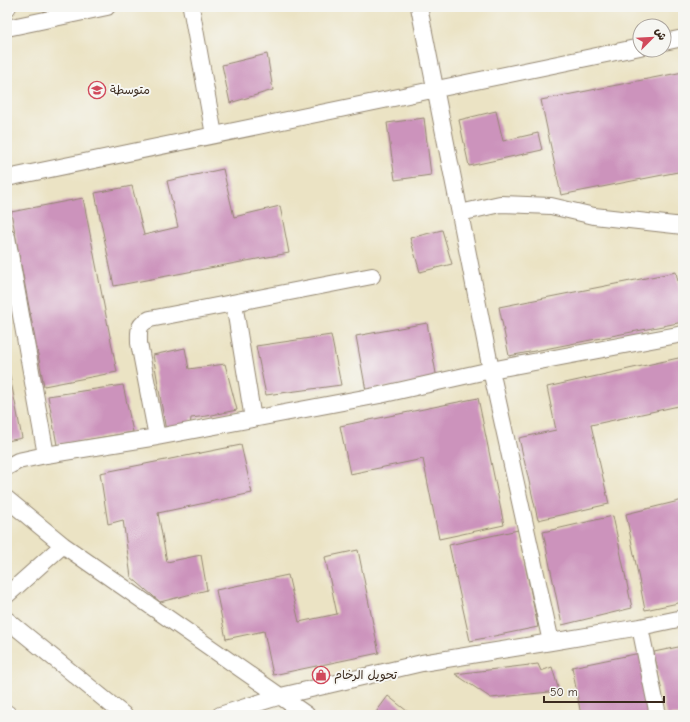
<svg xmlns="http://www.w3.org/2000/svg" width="690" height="722" font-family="'Comic Neue','Playpen Sans Arabic',sans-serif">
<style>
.building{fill:#cc93bc}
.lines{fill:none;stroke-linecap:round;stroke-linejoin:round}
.minor-casing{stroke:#938671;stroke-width:18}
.minor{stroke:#fff;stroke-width:16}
.labels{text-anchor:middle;stroke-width:4;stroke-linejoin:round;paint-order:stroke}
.poi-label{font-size:12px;fill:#3b2a1e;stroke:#f6f6f2;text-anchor:start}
</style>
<rect width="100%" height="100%" fill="#f6f6f2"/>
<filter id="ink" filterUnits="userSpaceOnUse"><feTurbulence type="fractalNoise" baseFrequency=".025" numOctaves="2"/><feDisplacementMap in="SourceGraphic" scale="8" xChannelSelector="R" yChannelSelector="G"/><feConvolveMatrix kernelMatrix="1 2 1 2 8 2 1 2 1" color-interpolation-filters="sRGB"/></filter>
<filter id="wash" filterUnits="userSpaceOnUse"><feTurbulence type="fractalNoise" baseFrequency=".012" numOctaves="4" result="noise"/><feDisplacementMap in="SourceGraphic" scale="16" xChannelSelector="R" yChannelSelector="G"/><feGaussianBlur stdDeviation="0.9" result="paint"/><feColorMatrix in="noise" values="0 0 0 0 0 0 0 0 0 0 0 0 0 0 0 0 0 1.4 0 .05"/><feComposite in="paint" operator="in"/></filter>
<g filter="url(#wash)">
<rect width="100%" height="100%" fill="#ebe3c4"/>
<g id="blocks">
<path class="building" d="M 267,54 L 273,90 L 230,103 L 222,65 Z
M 683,72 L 683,171 L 561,195 L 541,100 Z
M 496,111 L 503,141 L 538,133 L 542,150 L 469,166 L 459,120 Z
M 424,118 L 431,175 L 395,180 L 387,123 Z
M 223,169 L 234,217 L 280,206 L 289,253 L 114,286 L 95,193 L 132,186 L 144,235 L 178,227 L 167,181 Z
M 83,198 L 117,372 L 44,386 L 11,212 Z
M 442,230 L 452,264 L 420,272 L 410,238 Z
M 676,272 L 683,306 L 683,322 L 509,356 L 499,307 Z
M 427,323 L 437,379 L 366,391 L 356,336 Z
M 331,335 L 341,385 L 266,395 L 256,346 Z
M 185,348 L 189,369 L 225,364 L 237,410 L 207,416 L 191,418 L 190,426 L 166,431 L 153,355 Z
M 683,357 L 683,405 L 591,425 L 609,504 L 538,520 L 519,438 L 556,430 L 547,387 Z
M 7,361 L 22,438 L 7,441 Z
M 123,385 L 133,432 L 57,445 L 48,396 Z
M 478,398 L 504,525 L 439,539 L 423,459 L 350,474 L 340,426 Z
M 241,445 L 252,493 L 158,513 L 167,562 L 201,555 L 207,590 L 160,602 L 131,577 L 123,520 L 108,524 L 100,473 Z
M 683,500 L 683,602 L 645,610 L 626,514 Z
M 613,516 L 632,608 L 562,625 L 543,532 Z
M 518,530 L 538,627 L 470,641 L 449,545 Z
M 358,550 L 379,653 L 273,675 L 264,631 L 226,639 L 216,590 L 288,575 L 299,622 L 337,614 L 325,557 Z
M 683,646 L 683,715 L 666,715 L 654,652 Z
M 640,653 L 652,715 L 606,715 L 605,714 L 581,715 L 572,667 Z
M 538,664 L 541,671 L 552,667 L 559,691 L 491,698 L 455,674 Z
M 388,696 L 412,715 L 374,715 Z"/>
</g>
</g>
<g filter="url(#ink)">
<use href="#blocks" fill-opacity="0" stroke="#938671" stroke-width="1"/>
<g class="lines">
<defs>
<path id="minor" d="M 7,7 L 8,7
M 191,7 L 214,135
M 419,7 L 491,370 L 551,642
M 7,28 L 107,7
M 664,42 L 683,38
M 7,178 L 640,47
M 460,213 L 500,204 L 551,206 L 594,216 L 683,226
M 7,237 L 46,455
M 234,303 L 253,419
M 157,437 L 139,343 C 139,330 137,325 150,319 L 372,276
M 7,467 L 18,461 L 46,455 L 157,437 L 380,395 L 491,370 L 683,334
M 7,499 L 63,545 L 307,715
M 7,595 L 63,545
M 7,620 L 124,715
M 640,627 L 658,715
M 7,713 L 9,715
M 220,715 L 281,696 L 422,663 L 551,642 L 640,627 L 683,618"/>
</defs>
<use href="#minor" class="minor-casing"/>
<use href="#minor" class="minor"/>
</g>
</g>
<defs>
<symbol id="school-ring" viewBox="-11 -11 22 22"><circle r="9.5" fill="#f6f6f2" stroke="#d1495b" stroke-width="1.5"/><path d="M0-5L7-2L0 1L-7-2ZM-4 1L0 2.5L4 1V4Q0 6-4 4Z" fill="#d1495b"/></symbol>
<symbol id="shop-ring" viewBox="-11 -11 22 22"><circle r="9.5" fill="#f6f6f2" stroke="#d1495b" stroke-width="1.5"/><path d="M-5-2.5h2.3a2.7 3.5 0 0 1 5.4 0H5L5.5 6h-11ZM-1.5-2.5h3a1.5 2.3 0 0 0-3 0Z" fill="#d1495b"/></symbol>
</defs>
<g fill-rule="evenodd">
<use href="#school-ring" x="87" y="80" width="20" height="20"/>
<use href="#shop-ring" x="311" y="665" width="20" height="20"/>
</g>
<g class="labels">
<g class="poi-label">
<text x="110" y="94">متوسطة</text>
<text x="334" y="679">تحويل الرخام</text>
</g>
</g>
<rect width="690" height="722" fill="none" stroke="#f6f6f2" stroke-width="24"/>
<g transform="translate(652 38) rotate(66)"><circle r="19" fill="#f6f6f2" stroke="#aba49d"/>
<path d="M0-3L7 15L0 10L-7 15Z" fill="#d1495b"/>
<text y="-6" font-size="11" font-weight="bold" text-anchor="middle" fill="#3b2a1e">ش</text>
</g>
<path d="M544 696v6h120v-6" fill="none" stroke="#3b2a1e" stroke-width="2"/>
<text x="550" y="696" font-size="12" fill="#3b2a1e" stroke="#f6f6f2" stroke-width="3" paint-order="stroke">50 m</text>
</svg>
